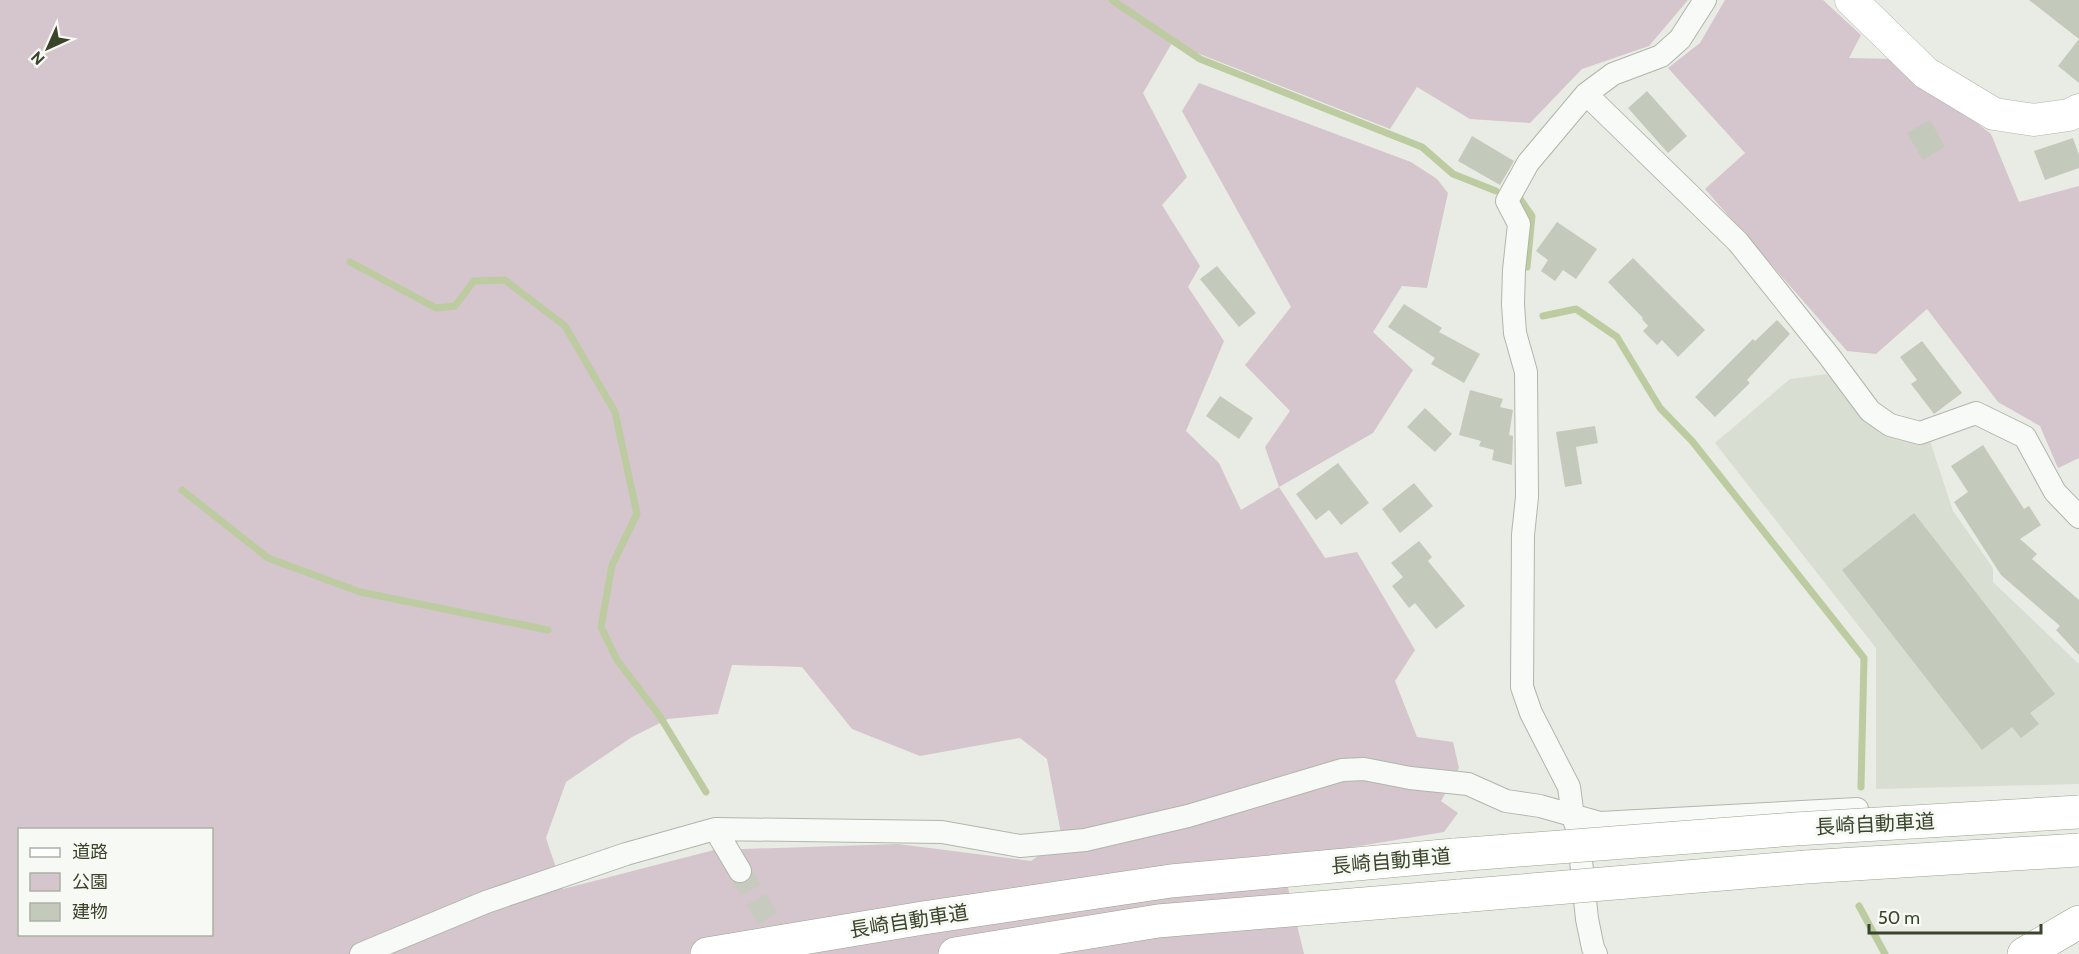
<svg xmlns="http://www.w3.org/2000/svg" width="2079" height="954" font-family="Cabin,'Noto Sans JP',sans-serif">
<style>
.built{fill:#d8ded2}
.green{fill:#d5c5cd;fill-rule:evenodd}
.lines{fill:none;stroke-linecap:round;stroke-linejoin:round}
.stream{stroke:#bdcba0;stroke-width:7}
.building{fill:#c3c9bb}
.minor-tunnel{stroke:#c6cabf;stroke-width:22;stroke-dasharray:22 11;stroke-linecap:butt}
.minor-casing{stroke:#b1b6a9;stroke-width:24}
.secondary-casing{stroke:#b1b6a9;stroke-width:33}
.trunk-casing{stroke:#99a28b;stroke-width:34}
.motorway-casing{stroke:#99a28b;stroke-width:34}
.minor{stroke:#f8faf7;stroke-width:22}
.secondary{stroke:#fff;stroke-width:32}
.trunk{stroke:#fff;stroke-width:33}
.motorway{stroke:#fff;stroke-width:33}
.motorway-bridge-casing{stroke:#99a28b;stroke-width:34;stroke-linecap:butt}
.motorway-bridge{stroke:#fff;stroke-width:33}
.labels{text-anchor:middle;stroke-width:6;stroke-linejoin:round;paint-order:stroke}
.street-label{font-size:20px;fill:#39442b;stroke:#f7f9f4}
</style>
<rect width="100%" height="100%" fill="#e9ece4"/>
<path class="built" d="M 1827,374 L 1880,431 L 1930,441 L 1953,511 L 1993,568 L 1993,582 L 2079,664 L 2079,784 L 1876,789 L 1876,648 L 1715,443 L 1790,379 Z"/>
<path class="green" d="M 0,0 L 1688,0 L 1649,46 L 1582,69 L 1530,123 L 1470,119 L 1417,87 L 1390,129 L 1172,43 L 1143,93 L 1187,177 L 1162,205 L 1200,266 L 1188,287 L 1224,341 L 1186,431 L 1219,463 L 1241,510 L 1279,487 L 1265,447 L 1290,411 L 1245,365 L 1291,307 L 1182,111 L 1199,83 L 1411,162 L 1437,179 L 1448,193 L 1427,288 L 1402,286 L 1373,332 L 1413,370 L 1373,433 L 1279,487 L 1325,558 L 1357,552 L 1415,650 L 1395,681 L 1417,737 L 1453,742 L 1459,768 L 1441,801 L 1458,813 L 1444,832 L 1281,859 L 1304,954 L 0,954 ZM 732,665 L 802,667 L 852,729 L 920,756 L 1020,738 L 1047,759 L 1062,839 L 1031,861 L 898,844 L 714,850 L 563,889 L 546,838 L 566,782 L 632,737 L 668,719 L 718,714 ZM 20,830 L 212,830 L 212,934 L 20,934 Z
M 1725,0 L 1823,0 L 1861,35 L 1849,58 L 1895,59 L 1991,134 L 2019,202 L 2079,186 L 2079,458 L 2058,468 L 2040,426 L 1998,402 L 1927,309 L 1876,354 L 1847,351 L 1705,189 L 1745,153 L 1668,68 L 1700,43 Z"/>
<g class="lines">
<path class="stream" d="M 1112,0 L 1200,59 L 1422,147 L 1453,174 L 1496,191
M 1518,196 L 1532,216 L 1527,267
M 350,262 L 436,308 L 455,306 L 474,281 L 505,280 L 565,326 L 615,412 L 637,514 L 612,565 L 601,627 L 617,660 L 659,715 L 706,792
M 1543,316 L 1576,309 L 1617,337 L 1660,408 L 1692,441 L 1864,658 L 1861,787
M 182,490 L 268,558 L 360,592 L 548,630
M 1859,906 L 1885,954"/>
</g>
<path class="building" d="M 2029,0 L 2079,0 L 2079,83 L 2058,66 L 2079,39 Z
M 1647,91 L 1687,136 L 1668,153 L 1628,108 Z
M 1930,120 L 1945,147 L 1923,160 L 1907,133 Z
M 1472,136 L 1514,161 L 1500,185 L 1458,161 Z
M 2073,138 L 2079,155 L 2079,168 L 2045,180 L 2034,151 Z
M 1557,222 L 1597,249 L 1576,279 L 1563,270 L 1555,281 L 1541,271 L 1548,260 L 1536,251 Z
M 1633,258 L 1705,330 L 1678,357 L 1662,340 L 1657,345 L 1643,331 L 1648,326 L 1642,319 L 1643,318 L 1608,282 Z
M 1217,266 L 1256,313 L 1239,327 L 1200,279 Z
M 1404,304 L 1442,328 L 1439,332 L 1480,354 L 1464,383 L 1431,364 L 1435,358 L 1388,327 Z
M 1777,320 L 1790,334 L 1747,380 L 1750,383 L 1715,417 L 1695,397 L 1753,339 L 1755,341 Z
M 1922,341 L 1962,393 L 1934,414 L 1911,384 L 1917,380 L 1900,357 Z
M 1470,390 L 1503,399 L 1500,407 L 1513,410 L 1509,435 L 1513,436 L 1512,465 L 1492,460 L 1494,450 L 1479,446 L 1481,441 L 1459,435 Z
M 1220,396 L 1253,418 L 1239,439 L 1206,416 Z
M 1425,408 L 1452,434 L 1435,452 L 1407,427 Z
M 1595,426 L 1598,443 L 1576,447 L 1582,484 L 1565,487 L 1556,432 Z
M 1983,445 L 2024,509 L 2029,506 L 2041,525 L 2020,539 L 2037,554 L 2032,559 L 2079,600 L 2079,655 L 2056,630 L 2060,626 L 2001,575 L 1954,502 L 1968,492 L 1951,466 Z
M 1338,463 L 1369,503 L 1341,525 L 1329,510 L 1316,520 L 1296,494 Z
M 1414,483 L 1433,506 L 1400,533 L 1382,509 Z
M 1914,513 L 2055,694 L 2030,713 L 2039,724 L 2021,738 L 2012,727 L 1982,750 L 1842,570 Z
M 1419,541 L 1432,557 L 1428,561 L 1465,606 L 1436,629 L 1415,603 L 1409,608 L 1392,586 L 1403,577 L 1391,563 Z"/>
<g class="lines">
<path class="minor-tunnel" d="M 740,871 L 787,953"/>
<defs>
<path id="minor" d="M 1586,94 L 1738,242 L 1829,356 L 1870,411 L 1890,425 L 1920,433 L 1976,413 L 2025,437 L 2055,492 L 2079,517
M 715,829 L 740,871
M 361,954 L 486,902 L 626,854 L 715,829 L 942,832 L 1020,846 L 1085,840 L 1188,816 L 1342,770 L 1364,769 L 1410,778 L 1468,784 L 1506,801 L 1540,806 L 1600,823 L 1857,809
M 1596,954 L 1593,948 L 1587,919 L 1578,831 L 1573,817 L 1569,787 L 1531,713 L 1522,687 L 1523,535 L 1527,497 L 1526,372 L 1515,333 L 1513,304 L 1514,270 L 1519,224 L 1507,201 L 1528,163 L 1586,94 L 1613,74 L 1661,56 L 1680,39 L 1705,0"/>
<path id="secondary" d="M 1851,0 L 1926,73 L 1994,114 L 2034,120 L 2069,115 L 2079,110"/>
<path id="trunk" d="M 2024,954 L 2079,922"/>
<path id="motorway" d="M 707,954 L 923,918 L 1171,881 L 1455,855
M 955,954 L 1158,921 L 1460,896"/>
</defs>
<use href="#minor" class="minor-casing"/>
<use href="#secondary" class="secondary-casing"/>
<use href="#trunk" class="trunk-casing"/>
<use href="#motorway" class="motorway-casing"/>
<use href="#minor" class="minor"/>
<use href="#secondary" class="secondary"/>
<use href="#trunk" class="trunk"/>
<use href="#motorway" class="motorway"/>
<defs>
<path id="motorway-bridge" d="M 1455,855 L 1795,829 L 2079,812
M 1460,896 L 1806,867 L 2079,850"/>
</defs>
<use href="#motorway-bridge" class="motorway-bridge-casing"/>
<use href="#motorway-bridge" class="motorway-bridge"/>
</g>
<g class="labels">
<g class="street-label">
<text transform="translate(1875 824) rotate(-3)" y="7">長崎自動車道</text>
<text transform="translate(1391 861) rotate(-5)" y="7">長崎自動車道</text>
<text transform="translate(909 921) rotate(-9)" y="7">長崎自動車道</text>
</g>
</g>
<rect x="18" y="828" width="195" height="108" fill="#f7f9f4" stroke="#abb1a4" stroke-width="1.5"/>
<rect x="30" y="848" width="30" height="9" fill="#ffffff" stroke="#abb1a4" stroke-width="1.5"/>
<text x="72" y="858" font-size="18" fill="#39442b">道路</text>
<rect x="30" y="873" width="30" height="18" fill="#d5c5cd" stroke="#abb1a4" stroke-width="1.5"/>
<text x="72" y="888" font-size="18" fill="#39442b">公園</text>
<rect x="30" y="903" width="30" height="18" fill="#c3c9bb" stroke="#abb1a4" stroke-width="1.5"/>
<text x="72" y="918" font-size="18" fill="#39442b">建物</text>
<g transform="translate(48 48) rotate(225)" stroke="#f7f9f4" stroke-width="4.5" paint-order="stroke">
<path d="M0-4.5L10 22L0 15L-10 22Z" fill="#39442b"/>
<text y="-9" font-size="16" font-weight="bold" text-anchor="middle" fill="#39442b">N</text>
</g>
<path d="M1869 924v9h172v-9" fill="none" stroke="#39442b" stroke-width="3"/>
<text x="1878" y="924" font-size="18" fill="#39442b" stroke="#f7f9f4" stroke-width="4.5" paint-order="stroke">50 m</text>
</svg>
